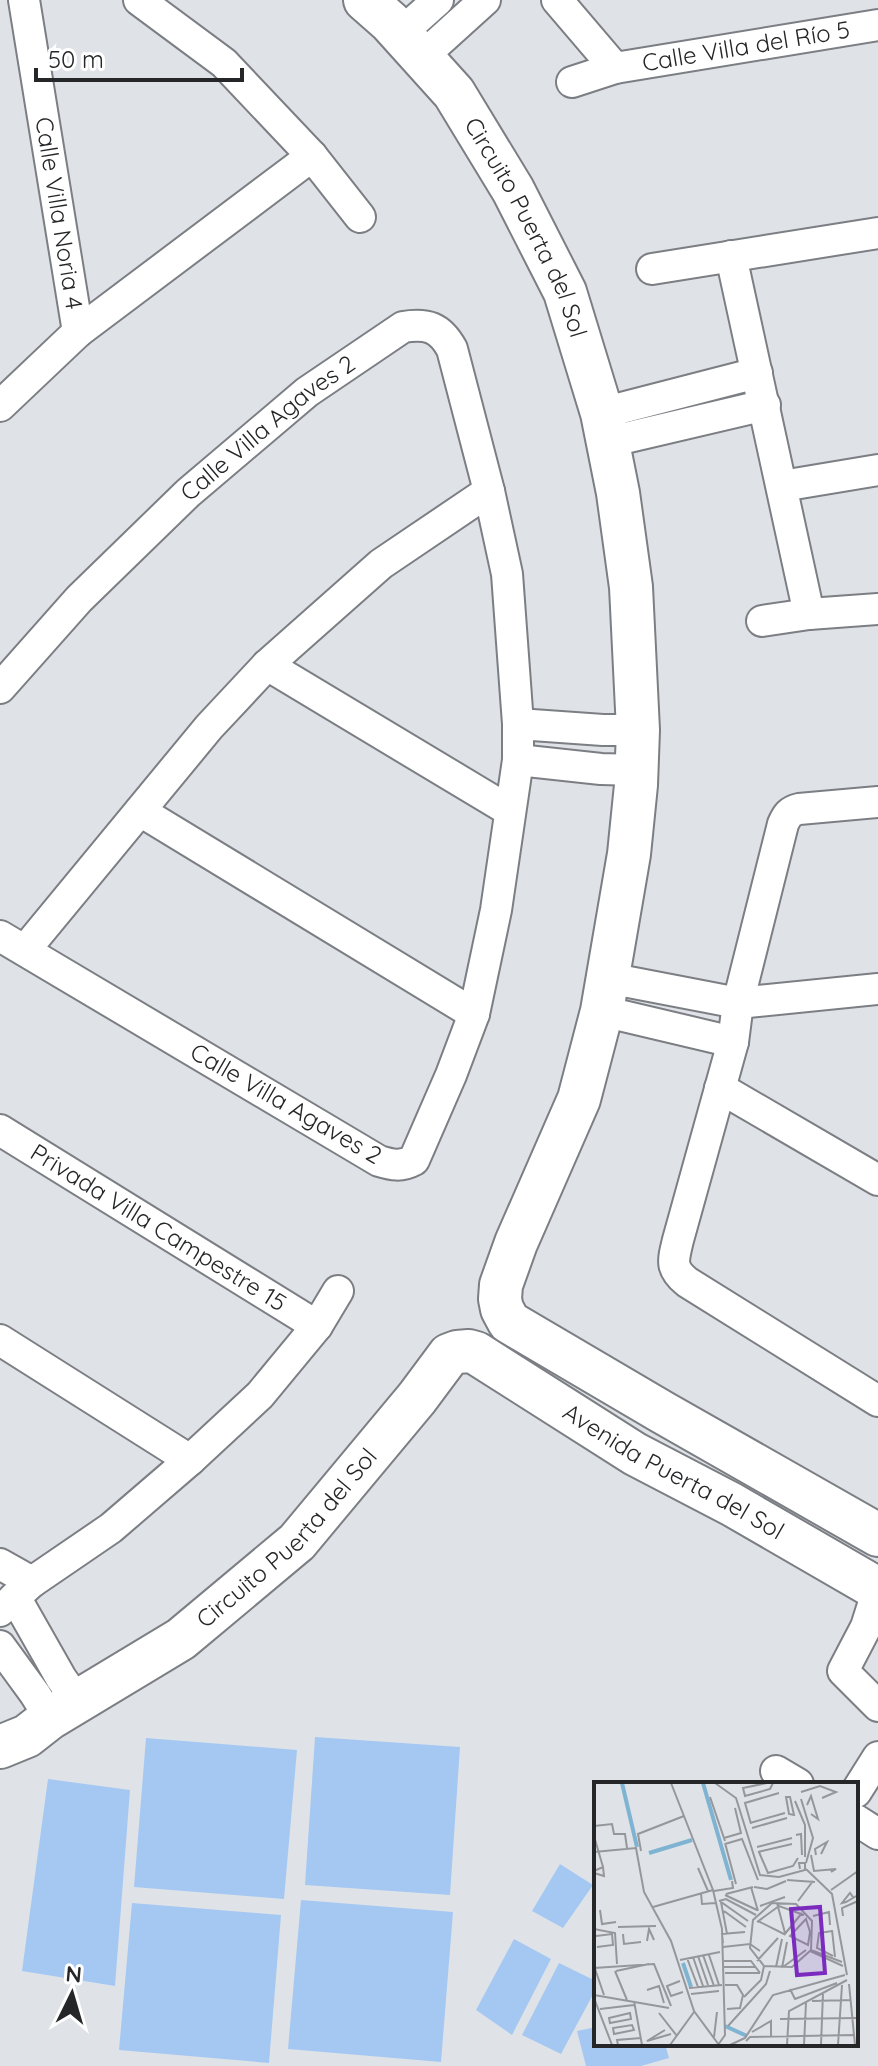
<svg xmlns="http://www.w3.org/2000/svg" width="878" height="2066" font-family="Quicksand,sans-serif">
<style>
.green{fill:#a5c8f2}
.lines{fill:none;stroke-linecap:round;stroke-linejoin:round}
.street-casing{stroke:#7b7e83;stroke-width:34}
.secondary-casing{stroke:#7b7e83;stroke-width:46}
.street{stroke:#fff;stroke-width:30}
.secondary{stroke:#fff;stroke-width:42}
.labels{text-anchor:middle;stroke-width:6;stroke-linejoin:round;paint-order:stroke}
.street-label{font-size:24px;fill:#252628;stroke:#fff}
.inset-river{fill:none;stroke:#7eb4d2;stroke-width:4}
.inset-road{fill:none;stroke:#95979b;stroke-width:2}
.view{fill:#7b2cbf;fill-opacity:0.15;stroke:#7b2cbf;stroke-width:4}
.inset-edge{fill:none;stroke:#252628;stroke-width:4}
</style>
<rect width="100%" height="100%" fill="#dfe3e8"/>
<path class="green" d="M 315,1737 L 460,1747 L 450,1895 L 305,1885 Z
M 146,1738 L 297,1750 L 284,1899 L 134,1887 Z
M 48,1779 L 130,1790 L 115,1986 L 22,1971 Z
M 560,1864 L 593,1885 L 563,1928 L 532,1911 Z
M 301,1900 L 453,1912 L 441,2062 L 288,2049 Z
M 132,1903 L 281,1915 L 269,2063 L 119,2050 Z
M 514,1939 L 551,1959 L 512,2035 L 476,2010 Z
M 559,1963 L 596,1981 L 596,1989 L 561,2054 L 522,2035 Z
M 596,2027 L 596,2044 L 665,2044 L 669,2058 L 641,2066 L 586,2066 L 577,2031 Z"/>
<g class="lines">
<defs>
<g id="street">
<path id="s1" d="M 24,0 L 78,332"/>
<path d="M 139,0 L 224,63 L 312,156 L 360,217"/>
<path d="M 557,0 L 615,68"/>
<path d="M 400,34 L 438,0"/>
<path d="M 422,57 L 485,0"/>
<path id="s2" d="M 572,82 L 615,68 L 878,25"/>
<path d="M 731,256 L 809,614"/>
<path d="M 652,269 L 878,233"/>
<path d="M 0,406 L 78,332 L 312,156"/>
<path d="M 602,413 L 757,373"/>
<path d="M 608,442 L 765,405"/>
<path d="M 782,486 L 878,470"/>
<path d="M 762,621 L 809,614 L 878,609"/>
<path d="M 267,665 L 510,811"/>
<path id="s3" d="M 0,688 L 79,599 L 188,493 L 307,392 L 403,327 C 427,323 440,327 452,349 L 489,491 L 507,574 L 518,724 L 518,760 L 496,910 L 474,1014 L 451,1075 L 414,1160 C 401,1167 392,1165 379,1161 L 0,936"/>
<path d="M 518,724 L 603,730 L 638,730"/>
<path d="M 518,760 L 601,769 L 637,770"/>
<path d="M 878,802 L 799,809 C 790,811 787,815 783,824 L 738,1003 L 733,1042 L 678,1240 C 673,1261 670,1268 687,1282 L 878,1401"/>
<path d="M 140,811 L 474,1014"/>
<path d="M 25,950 L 209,727 L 267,665 L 381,564 L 489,491"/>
<path d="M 608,978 L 738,1003 L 878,989"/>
<path d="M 602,1011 L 733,1042"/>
<path d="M 720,1088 L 878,1180"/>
<path id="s4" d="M 0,1130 L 317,1326"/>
<path d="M 0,1340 L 190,1460"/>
<path d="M 0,1564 L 32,1582"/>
<path d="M 878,1589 L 866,1627 L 843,1671 L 878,1706"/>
<path d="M 15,1597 L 61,1678 L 78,1702"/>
<path d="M 0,1611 L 32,1582 L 111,1528 L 190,1460 L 260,1395 L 317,1326 L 338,1291"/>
<path d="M 0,1646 L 35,1694 L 50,1718"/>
<path d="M 776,1771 L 798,1784"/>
<path d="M 856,1792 L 878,1757"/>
<path d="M 856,1820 L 878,1834"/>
</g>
<g id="secondary">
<path id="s5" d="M 365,0 L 390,22 L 454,93 L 513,190 L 565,292 L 602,413 L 618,493 L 631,587 L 638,730 L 636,785 L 629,854 L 602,1011 L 579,1099 L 516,1243 L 501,1285 L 500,1299 L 502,1309 L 509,1322 L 662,1412 L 878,1535"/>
<path id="s6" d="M 0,1747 L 27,1736 L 50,1718 L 181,1639 L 297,1542 L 417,1398 L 449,1355 L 457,1352 L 469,1351 L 476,1353 L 635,1454 L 731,1504 L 878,1589"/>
</g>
</defs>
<use href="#street" class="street-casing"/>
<use href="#secondary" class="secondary-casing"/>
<use href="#street" class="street"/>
<use href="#secondary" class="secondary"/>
</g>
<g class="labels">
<g class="street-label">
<text dy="8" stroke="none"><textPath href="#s2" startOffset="178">Calle Villa del Río 5</textPath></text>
<text dy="8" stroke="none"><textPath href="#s1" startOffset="216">Calle Villa Noria 4</textPath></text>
<text dy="8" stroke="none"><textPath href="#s5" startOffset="282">Circuito Puerta del Sol</textPath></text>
<text dy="8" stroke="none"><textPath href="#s3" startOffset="374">Calle Villa Agaves 2</textPath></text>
<text transform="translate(286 1104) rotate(30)" y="8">Calle Villa Agaves 2</text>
<text dy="8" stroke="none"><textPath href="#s4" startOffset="186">Privada Villa Campestre 15</textPath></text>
<text dy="8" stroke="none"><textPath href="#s6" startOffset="862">Avenida Puerta del Sol</textPath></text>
<text dy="8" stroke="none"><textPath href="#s6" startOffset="358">Circuito Puerta del Sol</textPath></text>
</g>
</g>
<g transform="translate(594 1782)">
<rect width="264" height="264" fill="#dfe3e8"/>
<path class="inset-river" d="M 28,1 L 43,65M 109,1 L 137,98M 55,71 L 98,58M 89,181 L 97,205M 131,244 L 153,254"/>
<path class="inset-road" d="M 77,1 L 119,108 L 128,147 L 131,253 L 124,263M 121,1 L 142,16 L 166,93 L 185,95 L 211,88 L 211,81 L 205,81 L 206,87M 173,1 L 149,6 L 151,14 L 176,7 L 179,1M 207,10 L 226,4 L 242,10 L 228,16M 116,15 L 131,59M 192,15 L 196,15 L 200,33 L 195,32 ZM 207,17 L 219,56 L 212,81M 201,19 L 211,43 L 211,75M 213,23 L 217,14 L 224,37 L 217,32M 156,41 L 191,31M 157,42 L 151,21 L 185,11M 0,44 L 18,42 L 20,52 L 31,52 L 33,66M 158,46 L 193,36M 202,53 L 207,52 L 208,73M 0,54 L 9,85M 130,56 L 147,51 L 141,26M 131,61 L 142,102M 131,62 L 148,57 L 164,98M 163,65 L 198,56M 47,69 L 44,52 L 90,34M 0,70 L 42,66 L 50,110 L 77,159 L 100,229 L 125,263M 164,70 L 198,62M 165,70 L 174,91 L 199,84 L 204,76M 217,73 L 220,89 L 242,87 L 237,90M 222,73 L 221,67 L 233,60 L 227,72M 104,86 L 114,109M 212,87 L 238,112 L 253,193M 0,89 L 9,85 L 10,94 L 0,91M 193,98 L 221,100M 157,105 L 164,129M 160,105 L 173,107 L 192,99M 237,108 L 264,89M 120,109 L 139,106 L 138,99M 107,111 L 108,122 L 122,121M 132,112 L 159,105M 131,113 L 163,128M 259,115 L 256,111 L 248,121 L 252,120 L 264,113M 125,119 L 132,117 L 162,133M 204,119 L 219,99M 183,121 L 191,151M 166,124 L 191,115M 59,125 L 119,108M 6,128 L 8,142 L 22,140M 130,129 L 152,145M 219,134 L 235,130 L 236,143M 249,134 L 248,126 L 264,119M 212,137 L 216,150 L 214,163 L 196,154 ZM 164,139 L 190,152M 163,140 L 185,124 L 210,133M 24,145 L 62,144M 0,147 L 21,151 L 23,182M 238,148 L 241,175M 238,149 L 225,151 L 223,166 L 239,174M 29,152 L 30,162 L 47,160M 133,152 L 127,120 L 154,139M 190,153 L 208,131M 2,154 L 18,152 L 19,163 L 3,165M 53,159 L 55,147 L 60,158M 129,161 L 128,152 L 151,150M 129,165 L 156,162 L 166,169M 109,173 L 120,204M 115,173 L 125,203M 104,174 L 114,203M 99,175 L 109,204M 93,176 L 104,205M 86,178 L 126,170M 130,179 L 157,179 L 166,191M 163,179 L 184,156M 248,180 L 217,168 L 218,139 L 202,122 L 178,121 L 159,138 L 156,166 L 170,184 L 198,185 L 216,169 L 249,184M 0,184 L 10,213M 130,185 L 161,185M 182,185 L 188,157M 189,185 L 212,168M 0,186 L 60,182 L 77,224M 188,186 L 193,160M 21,189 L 33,218M 22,189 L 55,182M 131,191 L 166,191M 86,199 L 73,204 L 77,214 L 89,210M 255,202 L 261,263M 131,203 L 143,203 L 149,213 L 146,226 L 133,227M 95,206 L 128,203M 196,207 L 201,217 L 243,201M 53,208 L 65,204 L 70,221M 97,212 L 125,209M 0,213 L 75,226M 150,215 L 167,198 L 170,184M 0,216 L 18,263M 40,219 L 48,263M 218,219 L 257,218M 6,227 L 40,223M 36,231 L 37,237 L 16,241 L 15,236 ZM 65,231 L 83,254M 186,237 L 264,236M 38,243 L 40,248 L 20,252 L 19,246 ZM 134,244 L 172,202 L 176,189M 71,248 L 53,259 L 77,252M 158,250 L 177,239 L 177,255M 120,255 L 123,230M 152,259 L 156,255 L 261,253M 24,263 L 23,258 L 47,256M 76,263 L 100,230M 136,263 L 151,256 L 179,213 L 251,193M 193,263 L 195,229 L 253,198M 210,263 L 212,221M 227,263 L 229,211M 244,263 L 248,203"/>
<path class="view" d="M 226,125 L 231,191 L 203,193 L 197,127 Z"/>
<rect width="264" height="264" class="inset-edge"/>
</g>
<g transform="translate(72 1994) rotate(5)" stroke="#ffffff" stroke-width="6" paint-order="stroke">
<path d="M0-6L14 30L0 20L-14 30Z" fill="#252628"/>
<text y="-12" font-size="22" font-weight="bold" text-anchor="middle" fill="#252628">N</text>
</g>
<path d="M36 68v12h206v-12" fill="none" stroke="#252628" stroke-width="4"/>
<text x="48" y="68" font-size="24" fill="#252628" stroke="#ffffff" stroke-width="6" paint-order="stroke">50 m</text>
</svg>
